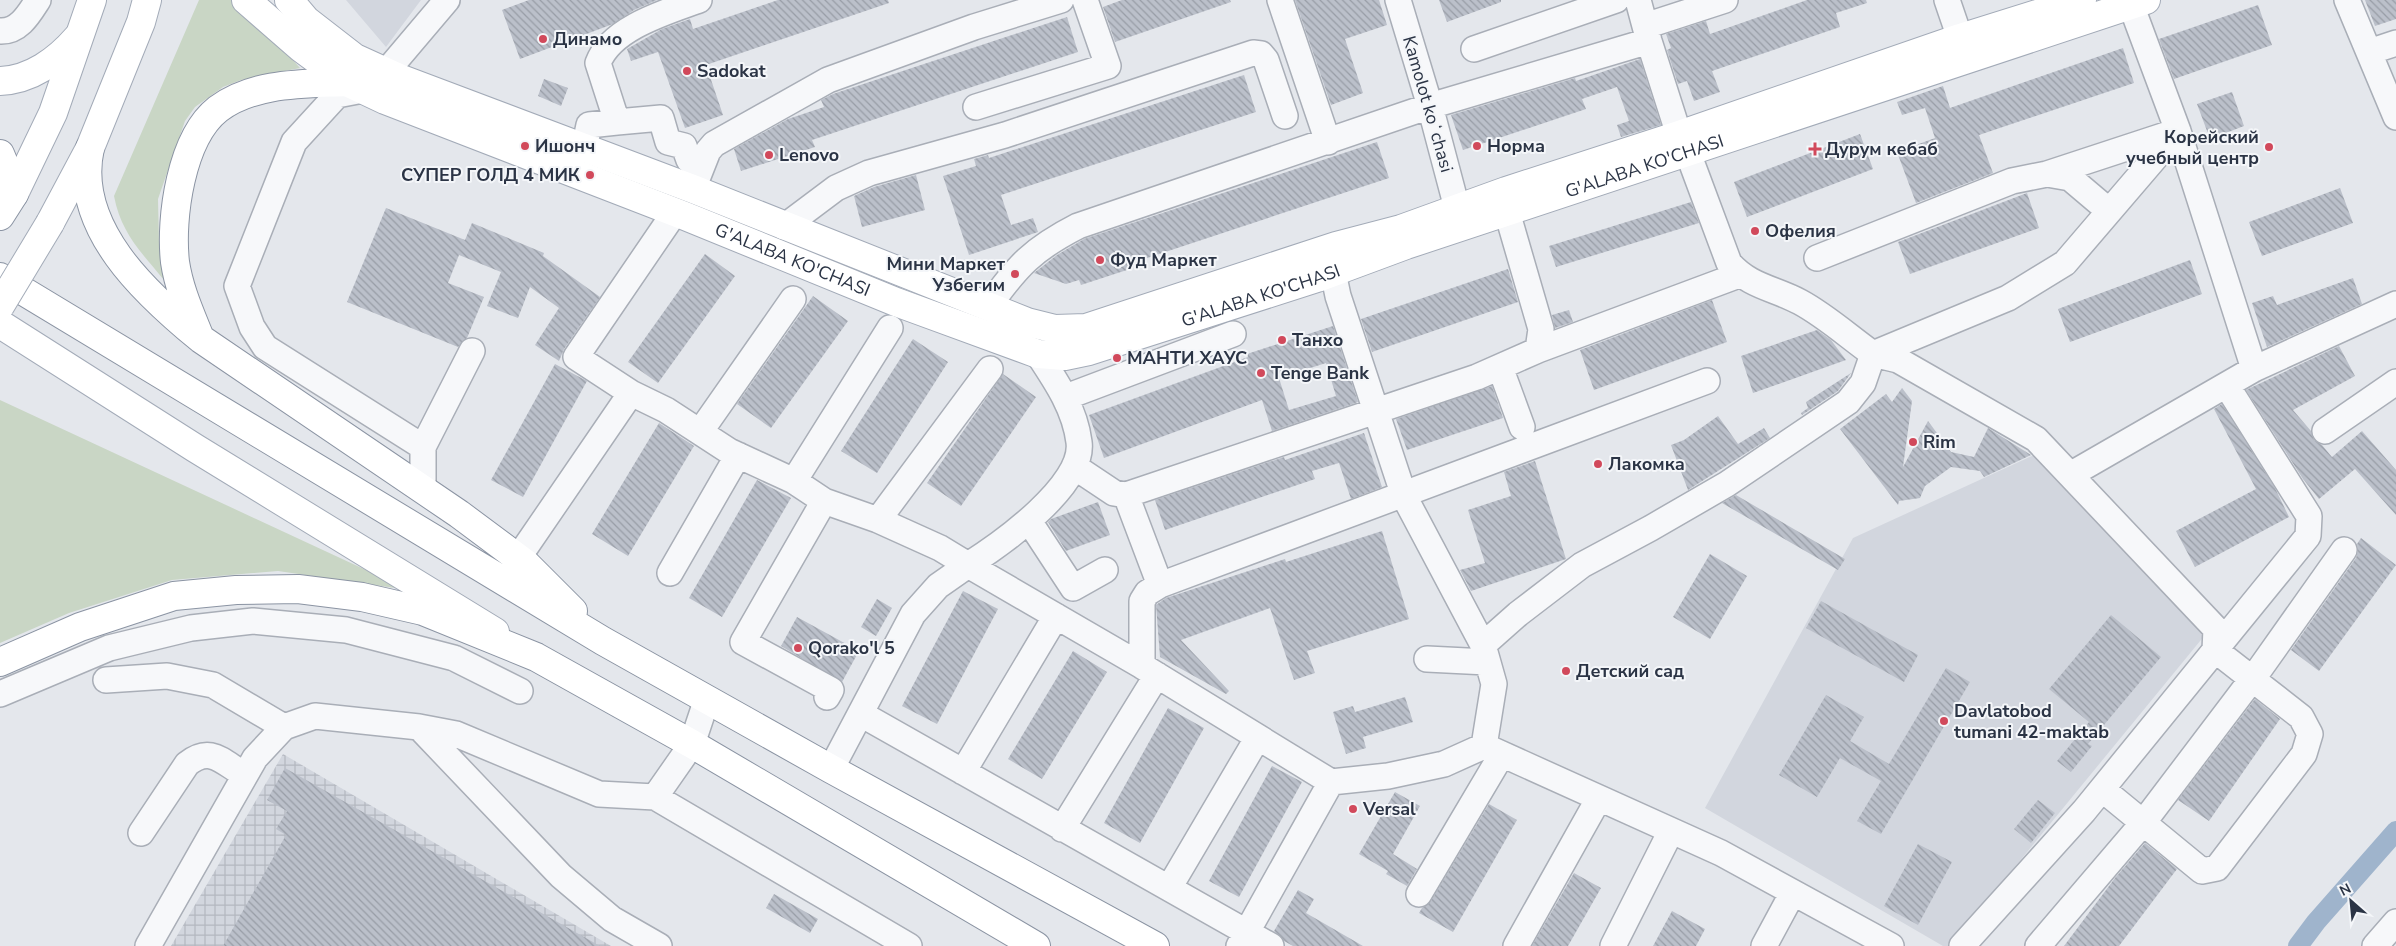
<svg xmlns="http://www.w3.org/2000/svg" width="2396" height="946" font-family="'Nunito Sans',sans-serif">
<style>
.built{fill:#d2d6de}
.industrial{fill:url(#industrial-grid)}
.grass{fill:#c9d6c5}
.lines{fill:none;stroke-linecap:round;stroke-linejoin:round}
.canal{stroke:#9fb4cc;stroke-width:20}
.building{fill:url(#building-back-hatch);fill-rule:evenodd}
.minor-casing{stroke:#a9aeb7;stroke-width:28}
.major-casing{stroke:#a3abb8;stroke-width:30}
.highway-casing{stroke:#8b94a3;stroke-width:30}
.minor{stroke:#f7f8fa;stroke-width:25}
.major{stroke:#fff;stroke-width:28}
.highway{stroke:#fff;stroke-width:28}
.major-bridge-casing{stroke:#a3abb8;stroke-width:30;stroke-linecap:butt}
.major-bridge{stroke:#fff;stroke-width:28}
.poi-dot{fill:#d1495b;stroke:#f4f6f9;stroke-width:2}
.labels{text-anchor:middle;stroke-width:4;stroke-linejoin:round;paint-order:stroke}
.poi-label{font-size:18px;font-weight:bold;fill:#2b3445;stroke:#f4f6f9;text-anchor:start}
.street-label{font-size:18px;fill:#2b3445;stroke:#f4f6f9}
</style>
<defs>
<pattern id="industrial-grid" width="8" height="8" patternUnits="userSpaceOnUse" patternTransform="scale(1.25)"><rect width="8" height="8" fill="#d2d6de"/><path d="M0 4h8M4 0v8" fill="none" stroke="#b4b8c0"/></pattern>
<pattern id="building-back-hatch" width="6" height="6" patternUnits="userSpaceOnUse" patternTransform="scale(1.25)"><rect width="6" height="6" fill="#bbc0ca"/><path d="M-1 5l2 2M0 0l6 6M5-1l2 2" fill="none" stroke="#989da6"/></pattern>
</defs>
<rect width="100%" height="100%" fill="#e4e7ec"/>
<path class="built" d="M 346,0 L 421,0 L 386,47 Z
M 2045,450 L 2205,635 L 1950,946 L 1943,946 L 1705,808 L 1853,538 Z"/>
<path class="industrial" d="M 283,754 L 611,946 L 171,946 Z"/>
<path class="grass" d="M 199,0 L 239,0 L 300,68 L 241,80 L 223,87 L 195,107 L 185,121 L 158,199 L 159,243 L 164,280 C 141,252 121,233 114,196 Z
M 0,400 L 409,590 L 278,571 L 172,580 L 69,613 L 0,643 Z"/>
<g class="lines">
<path class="canal" d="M 2298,946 L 2316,922 L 2396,831"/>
</g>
<path class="building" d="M 529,0 L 657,0 L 634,10 L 613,24 L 520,59 L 502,10 Z
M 778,0 L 888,0 L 889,3 L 706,65 L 723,115 L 685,128 L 658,52 L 631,61 L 627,49 L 662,29 L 690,19 L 693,29 Z
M 1122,0 L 1230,0 L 1231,2 L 1115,42 L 1103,7 Z
M 1295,0 L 1379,0 L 1387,25 L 1345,39 L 1363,93 L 1331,105 Z
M 1439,0 L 1501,0 L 1501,2 L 1447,22 Z
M 1807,0 L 1866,0 L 1867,3 L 1836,13 L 1840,27 L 1712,71 L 1720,92 L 1694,101 L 1687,81 L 1678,84 L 1667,50 L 1671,48 L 1666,34 L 1706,21 L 1710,34 Z
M 2365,0 L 2396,0 L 2396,19 L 2375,26 Z
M 2258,5 L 2272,45 L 2174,79 L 2159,39 Z
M 1067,17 L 1078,52 L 812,140 L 815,147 L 741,171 L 734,149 L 788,119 L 824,107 L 821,100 L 833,94 Z
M 2123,48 L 2134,83 L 1979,135 L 1993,173 L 1916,203 L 1897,152 L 1935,138 L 1925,108 L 1902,115 L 1897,102 L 1943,86 L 1950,108 Z
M 1640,59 L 1661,125 L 1621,137 L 1617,125 L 1629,121 L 1617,87 L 1582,99 L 1586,109 L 1463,150 L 1451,115 L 1575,78 L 1576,81 Z
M 1244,75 L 1256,112 L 1001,195 L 1011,225 L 1033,218 L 1038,232 L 969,255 L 943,176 L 976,166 L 974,159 L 988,155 L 989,158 Z
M 544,79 L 568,88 L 561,106 L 538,96 Z
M 2232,92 L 2244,126 L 2210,139 L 2197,104 Z
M 1860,134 L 1873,169 L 1747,217 L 1734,182 Z
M 1377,142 L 1389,178 L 1129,264 L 1130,269 L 1081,285 L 1079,280 L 1066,284 L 1034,273 L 1057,255 L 1084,239 Z
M 916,175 L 925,210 L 862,227 L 854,196 L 874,187 Z
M 2340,188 L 2353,223 L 2262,256 L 2249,222 Z
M 2027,193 L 2039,228 L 1910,274 L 1898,242 Z
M 1691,202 L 1699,223 L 1556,267 L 1549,246 Z
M 386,208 L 465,240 L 472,223 L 544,253 L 543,256 L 600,297 L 564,349 L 559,361 L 535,345 L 559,308 L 530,287 L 518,318 L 487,306 L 501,272 L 459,255 L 448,283 L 484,297 L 467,338 L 458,347 L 347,302 Z
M 705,254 L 735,276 L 658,383 L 628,362 Z
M 2190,260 L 2202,294 L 2070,342 L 2058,309 Z
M 1508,269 L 1518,302 L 1372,352 L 1361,319 Z
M 2353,278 L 2362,304 L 2267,347 L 2252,303 L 2273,296 L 2277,305 Z
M 813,296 L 848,321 L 771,428 L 737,404 Z
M 1712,300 L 1727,342 L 1594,390 L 1580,350 Z
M 1569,310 L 1573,322 L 1555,328 L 1552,315 Z
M 1333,326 L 1358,402 L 1272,431 L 1262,400 L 1104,458 L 1089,415 L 1248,357 L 1247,354 ZM 1326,363 L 1336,396 L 1289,410 L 1279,378 Z
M 1817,330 L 1831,340 L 1846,360 L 1753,393 L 1741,356 Z
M 913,339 L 948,362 L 877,473 L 841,451 Z
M 2339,346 L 2355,376 L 2293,410 L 2311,431 L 2314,440 L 2322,445 L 2332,457 L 2362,431 L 2396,470 L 2396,515 L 2355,469 L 2319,499 L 2303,479 L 2246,390 Z
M 555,364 L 587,381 L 523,497 L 491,480 Z
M 1851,373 L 1838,391 L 1802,415 L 1801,413 L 1808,408 L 1806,402 Z
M 1003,374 L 1036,397 L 961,506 L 927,483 Z
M 1492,386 L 1503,418 L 1407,450 L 1396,419 Z
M 1902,388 L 1912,401 L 1903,467 L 1928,421 L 1951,452 L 1974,457 L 1988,428 L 2031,455 L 1984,477 L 1980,471 L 1951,467 L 1925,486 L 1920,498 L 1899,501 L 1898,505 L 1840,429 L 1886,394 L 1892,402 Z
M 2222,404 L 2275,488 L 2289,517 L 2195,567 L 2176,531 L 2256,489 L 2214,409 Z
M 1718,416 L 1738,444 L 1764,428 L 1770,438 L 1688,490 L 1671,445 L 1684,440 Z
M 659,423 L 694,446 L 628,556 L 592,534 Z
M 1364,433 L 1382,487 L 1351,499 L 1339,463 L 1312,471 L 1315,479 L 1165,530 L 1155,500 L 1284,457 L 1285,460 Z
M 1535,461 L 1566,559 L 1471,591 L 1460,570 L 1485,563 L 1468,510 L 1511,496 L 1504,472 Z
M 757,480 L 791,498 L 722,617 L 689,598 Z
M 1736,495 L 1845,559 L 1838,570 L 1722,503 Z
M 1098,502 L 1110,535 L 1066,551 L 1048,522 L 1051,519 Z
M 1382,531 L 1409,619 L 1307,651 L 1315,673 L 1294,680 L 1270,608 L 1181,640 L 1229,691 L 1226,694 L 1160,657 L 1156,605 L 1166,598 L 1285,559 L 1286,562 Z
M 2361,538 L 2396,565 L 2319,671 L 2291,650 L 2356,558 L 2358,551 L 2357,544 Z
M 1710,554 L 1747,576 L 1710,639 L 1673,617 Z
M 963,591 L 998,609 L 937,724 L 902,706 Z
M 877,599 L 892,608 L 876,636 L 861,627 Z
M 1821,601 L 1918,655 L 1904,682 L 1806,628 Z
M 2111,615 L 2161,657 L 2088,744 L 2092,746 L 2071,772 L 2057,761 L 2089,722 L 2049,689 Z
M 797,617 L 859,651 L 842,682 L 781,646 Z
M 1073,651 L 1107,672 L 1042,779 L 1008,759 Z
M 1946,668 L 1970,682 L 1881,834 L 1857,821 L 1881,781 L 1840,758 L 1817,797 L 1779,775 L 1826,695 L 1864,717 L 1850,741 L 1889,764 Z
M 1405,697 L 1413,722 L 1363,737 L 1366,748 L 1346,754 L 1333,712 L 1353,706 L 1355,712 Z
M 2255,699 L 2280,719 L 2209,821 L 2178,800 Z
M 1168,708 L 1204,728 L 1140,843 L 1104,823 Z
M 1272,766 L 1302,782 L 1239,897 L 1209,881 Z
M 285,768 L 600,946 L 223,946 L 286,835 L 276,829 L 287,811 L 267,800 Z
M 1395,792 L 1420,806 L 1393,854 L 1417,869 L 1407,886 L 1386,874 L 1388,871 L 1359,854 Z
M 2038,800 L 2055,813 L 2031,843 L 2014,829 Z
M 1489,804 L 1517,820 L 1453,932 L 1419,913 L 1422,908 L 1431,901 Z
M 2145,843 L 2177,869 L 2119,946 L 2064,946 L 2115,878 Z
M 1918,844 L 1952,862 L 1918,925 L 1884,906 Z
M 1574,873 L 1601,888 L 1568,946 L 1532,946 Z
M 1298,890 L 1314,899 L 1306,913 L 1363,946 L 1293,946 L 1284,941 L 1274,931 Z
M 774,894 L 818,919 L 810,933 L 766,908 Z
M 1672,911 L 1705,929 L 1696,946 L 1653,946 Z"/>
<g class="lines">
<defs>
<path id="minor" d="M 1280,0 L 1328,142
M 1398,0 L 1430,106 L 1457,208
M 1638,0 L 1649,41 L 1679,135
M 1947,0 L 1960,38
M 2347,0 L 2396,117
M 2131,5 L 2178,131 L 2254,369
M 1645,26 L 1725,0
M 0,31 C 19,32 29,14 38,0
M 1474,49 L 1616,0
M 2369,52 L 2396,43
M 386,72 L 447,0
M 363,90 L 337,95 L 294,142 L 237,286 L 252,327 L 265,347 L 423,447 L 423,490
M 976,107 L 1108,66 L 1085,0
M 617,122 L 661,118 L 668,142 L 684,146 L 689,160 L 701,168
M 584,149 L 589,125 L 617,122 L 598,63 C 611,28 666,12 699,0
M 693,189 L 708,151 L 714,144 L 828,80 L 974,27 L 1061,0
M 784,227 L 836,188 L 869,173 L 1005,135 L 1253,53 L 1261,54 L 1266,60 L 1285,116
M 1817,258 L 2012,181 L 2047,174 L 2070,178 L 2109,211
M 988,307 C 1017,266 1033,249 1078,226 L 1430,106 L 1649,41
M 1538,350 L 1739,275
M 1038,354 C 1056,381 1075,409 1079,442 C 1085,485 1000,545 968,565 L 1142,666 L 1331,782 L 1388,776 L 1444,764 L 1484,746 L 1494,684 L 1483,645 L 1404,496 L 1338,296 L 1333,272
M 1873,354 L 1898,360 L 2036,439 L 2216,629 L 2215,650 L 2301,717 L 2310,734 L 2304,754 L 2217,868 L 2202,871 L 2102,789
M 1873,354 L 2008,298 L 2065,263 L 2178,131 L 2047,174
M 1500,367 L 1522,427
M 631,393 L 666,410 L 729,451 L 794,481 L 824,501 L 878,520 L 940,548 L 968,565 L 938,586 L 913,614 L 831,769
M 1066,397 L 1233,334
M 2325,431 L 2396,382
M 700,432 L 793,299
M 423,447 L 472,351
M 1075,467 L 1114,493 L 1126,495 L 1477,377 L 1538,350 L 1541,329 L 1507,212
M 2070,475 L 2254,369 L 2396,304
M 794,481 L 890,328
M 1126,495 L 1160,585
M 824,501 L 743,642 L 831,690 L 827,697
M 878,520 L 990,369
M 1029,521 L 1073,588 L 1105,570
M 518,558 L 631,393 L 576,357 L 675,212
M 670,573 L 738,455
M 1483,645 L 1518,614 L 1582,565 L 1651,528 L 1727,484 L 1848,402 L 1863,383 L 1873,354 C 1849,337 1826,316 1800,302 C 1774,288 1750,287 1729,263 L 1688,153
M 1427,659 L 1487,662
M 1142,666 L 1142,601 L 1147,593 L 1160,585 L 1707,381
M 106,680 L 167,676 L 213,685 L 284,727
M 0,694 L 109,648 L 191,628 L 253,621 L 346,630 L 454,658 L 520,691
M 861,714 L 1271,946
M 419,727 L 561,876 L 612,919 L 659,946
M 1484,746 L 1721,853 L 1891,946
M 963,772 L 1056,616
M 655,797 L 909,946
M 1062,829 L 1157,675
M 141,833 L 187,764 C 211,745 222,762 245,775
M 1169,888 L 1258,737
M 1419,894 L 1502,754
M 148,946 L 255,758 L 284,727 L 315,716 L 419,727 L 456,734 L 599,794 L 655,797 L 692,744 L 707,699
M 1239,946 L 1331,782
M 1516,946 L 1599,798
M 1613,946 L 1671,831
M 1764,946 L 1792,894
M 1962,946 L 2084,811 L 2308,536 L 2309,516 L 2227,386
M 2038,946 L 2143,823 L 2259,670 L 2344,550
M 2375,946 L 2396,922"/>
<g id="major">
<path id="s1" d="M 246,0 L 301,48 L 347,82 L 385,100 L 685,216 L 896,302 L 1038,354 L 1065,356 L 1089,351 L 1317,278 L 1406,245 L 2146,0"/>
<path d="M 289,0 L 306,20 L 355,58 L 399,78 L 693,189 L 1027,322 L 1055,329 L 1086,328 L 1336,246 L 1401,229 L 1506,191 L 1679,135 L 1960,38 L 2082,0"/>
<path d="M 0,81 C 31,80 58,60 77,38"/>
<path d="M 14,194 L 53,113 L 92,0"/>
<path d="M 50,223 L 90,148 L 141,22 L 147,0"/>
<path d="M 0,324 L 195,448 L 495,632"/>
</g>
<path id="highway" d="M 90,148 C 72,227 146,294 201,339 L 459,514 L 526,564 L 573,611
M 0,154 L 8,173 L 14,194 L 0,216
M 0,277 L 603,641 L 831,769 L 1155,946
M 200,338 C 190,313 179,289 175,262 C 170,218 181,138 218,109 C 254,82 304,84 347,82
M 0,662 L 80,627 L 174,596 L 236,590 L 298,589 L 362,597 L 423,611 L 536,657 L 692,744 L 1036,946"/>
</defs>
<use href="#minor" class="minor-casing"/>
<use href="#major" class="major-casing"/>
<use href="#highway" class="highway-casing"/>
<use href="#minor" class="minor"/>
<use href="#major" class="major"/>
<use href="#highway" class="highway"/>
<defs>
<path id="major-bridge" d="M 0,306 L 50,223"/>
</defs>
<use href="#major-bridge" class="major-bridge-casing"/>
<use href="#major-bridge" class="major-bridge"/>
</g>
<g class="poi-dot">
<circle cx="543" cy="39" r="5"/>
<circle cx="687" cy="71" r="5"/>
<circle cx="525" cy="146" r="5"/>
<circle cx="1477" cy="146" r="5"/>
<circle cx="2269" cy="147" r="5"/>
<path d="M1812.5 141.5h5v5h5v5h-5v5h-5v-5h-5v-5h5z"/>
<circle cx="769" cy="155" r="5"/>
<circle cx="590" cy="175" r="5"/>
<circle cx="1755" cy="231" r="5"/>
<circle cx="1100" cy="260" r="5"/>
<circle cx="1015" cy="274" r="5"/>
<circle cx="1282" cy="340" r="5"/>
<circle cx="1117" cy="358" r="5"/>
<circle cx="1261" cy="373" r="5"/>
<circle cx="1913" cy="442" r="5"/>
<circle cx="1598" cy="464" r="5"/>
<circle cx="798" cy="648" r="5"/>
<circle cx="1566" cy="671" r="5"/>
<circle cx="1944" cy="721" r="5"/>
<circle cx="1353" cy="809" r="5"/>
</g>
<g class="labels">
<g class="poi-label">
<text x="553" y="45">Динамо</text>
<text x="697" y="77">Sadokat</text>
<text x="2259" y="143" text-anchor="end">Корейский<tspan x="2259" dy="21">учебный центр</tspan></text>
<text x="535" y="152">Ишонч</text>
<text x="1487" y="152">Норма</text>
<text x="1825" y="155">Дурум кебаб</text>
<text x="779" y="161">Lenovo</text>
<text x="580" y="181" text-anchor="end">СУПЕР ГОЛД 4 МИК</text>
<text x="1765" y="237">Офелия</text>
<text x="1110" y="266">Фуд Маркет</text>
<text x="1005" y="270" text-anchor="end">Мини Маркет<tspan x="1005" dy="21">Узбегим</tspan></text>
<text x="1292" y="346">Танхо</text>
<text x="1127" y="364">МАНТИ ХАУС</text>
<text x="1271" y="379">Tenge Bank</text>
<text x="1923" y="448">Rim</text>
<text x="1608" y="470">Лакомка</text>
<text x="808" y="654">Qorako'l 5</text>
<text x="1576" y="677">Детский сад</text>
<text x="1954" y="717">Davlatobod<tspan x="1954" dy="21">tumani 42-maktab</tspan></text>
<text x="1363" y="815">Versal</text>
</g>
<g class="street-label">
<text transform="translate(1428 104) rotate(74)" y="6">Kamolot koʻchasi</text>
<text dy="6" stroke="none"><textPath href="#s1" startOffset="1510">G'ALABA KO'CHASI</textPath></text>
<text dy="6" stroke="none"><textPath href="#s1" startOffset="610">G'ALABA KO'CHASI</textPath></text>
<text dy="6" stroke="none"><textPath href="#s1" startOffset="1105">G'ALABA KO'CHASI</textPath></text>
</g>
</g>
<g transform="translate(2351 901) rotate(333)" stroke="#f4f6f9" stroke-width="4" paint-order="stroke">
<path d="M0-4L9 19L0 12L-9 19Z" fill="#2b3445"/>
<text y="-8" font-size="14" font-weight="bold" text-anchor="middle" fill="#2b3445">N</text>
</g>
</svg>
